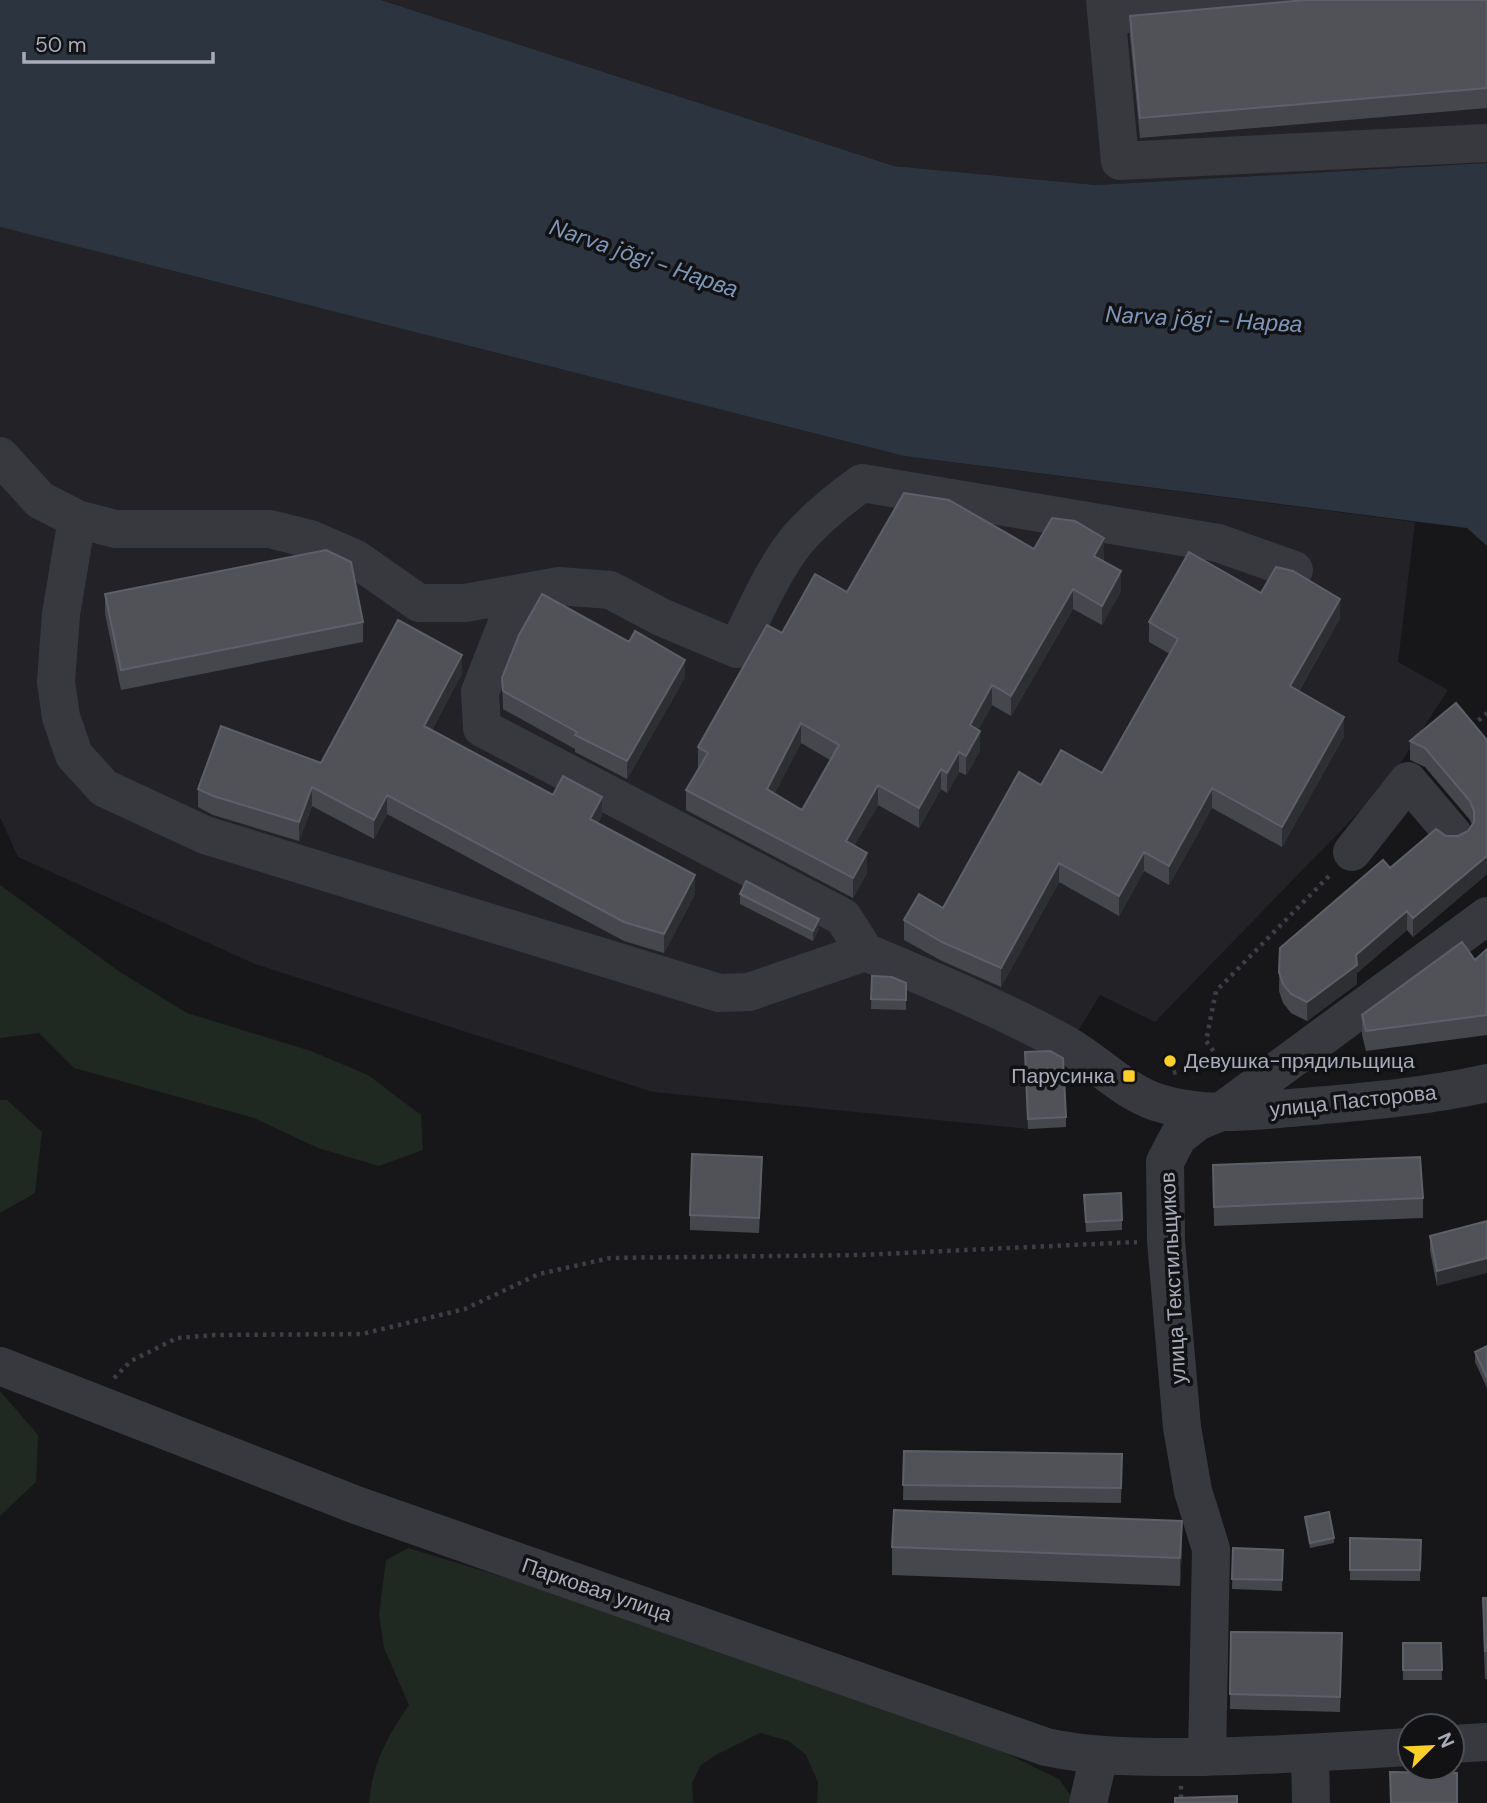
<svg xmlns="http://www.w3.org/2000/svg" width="1487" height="1803" font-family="'DM Sans',sans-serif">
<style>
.built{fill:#232327}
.green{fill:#1f2821}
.water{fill:#2c343f}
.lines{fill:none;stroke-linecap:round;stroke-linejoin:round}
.path{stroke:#3e3f46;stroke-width:4.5;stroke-dasharray:3.5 5;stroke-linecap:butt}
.minor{stroke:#38383f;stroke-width:38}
.wall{fill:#45474c;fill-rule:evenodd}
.shaded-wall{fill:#2e2f33}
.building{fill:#505258;stroke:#5e6067;stroke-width:2;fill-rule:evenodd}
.poi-dot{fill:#ffce2a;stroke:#121215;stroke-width:2.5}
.labels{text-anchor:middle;stroke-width:7;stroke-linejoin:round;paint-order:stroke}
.poi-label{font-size:21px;fill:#a8acba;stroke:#121215;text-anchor:start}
.street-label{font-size:21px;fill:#a8acba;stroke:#121215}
.water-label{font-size:23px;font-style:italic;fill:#7d96b8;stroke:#121215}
</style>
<rect width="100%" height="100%" fill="#17171a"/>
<path class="built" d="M 381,0 L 1487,0 L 1487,163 L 1096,185 L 894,166 Z
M 0,227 L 904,456 L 1415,522 L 1398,662 L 1448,690 L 1389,781 L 1155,1022 L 1100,995 L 1069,1046 L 1063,1060 L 1066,1127 L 1028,1129 L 653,1092 L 255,964 L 18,857 L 0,817 Z"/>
<path class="green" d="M 0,885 L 120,972 L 187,1013 L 311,1051 L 368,1075 L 421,1115 L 423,1150 L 379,1166 L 318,1148 L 254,1118 L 74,1068 L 39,1033 L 0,1038 Z
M 0,1100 L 7,1100 L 42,1132 L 35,1193 L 0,1213 Z
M 0,1391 L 38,1435 L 36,1482 L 0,1516 Z
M 408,1548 L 526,1584 L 993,1747 L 1059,1779 L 1076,1803 L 817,1803 L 818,1782 L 806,1755 L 789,1741 L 760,1733 L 716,1755 L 701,1765 L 692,1783 L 693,1803 L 369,1803 C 372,1764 387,1737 409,1705 L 384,1648 L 379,1614 L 386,1560 Z"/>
<path class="water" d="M 0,0 L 381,0 L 894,166 L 1096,185 L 1487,163 L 1487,546 L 1467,528 L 904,456 L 0,227 Z"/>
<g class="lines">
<path class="path" d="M 1472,726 L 1487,713
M 1233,1066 L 1220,1060 L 1206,1041 L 1216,991 L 1331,874
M 1173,1073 L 1220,1060
M 114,1378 L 131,1361 L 177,1338 L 215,1335 L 362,1334 L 465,1309 L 539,1274 L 610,1258 L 860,1255 L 1137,1242
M 1181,1786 L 1181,1803"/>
<path class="minor" d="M 1105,0 L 1120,161 L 1487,143
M 1107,16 L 1275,0
M 0,456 L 40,500 L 77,519 L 115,529 L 270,529 L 310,539 L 356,559 L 419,603 L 465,603 L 559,586 L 610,590 L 661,617 L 737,649 C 753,616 774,568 797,540 C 816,518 838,500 862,483 L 1218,543 L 1294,570
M 77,519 L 61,614 L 56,682 L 61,717 L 74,755 L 104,788 L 205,835 L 719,993 L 749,992 L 865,952 C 933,981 1002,1009 1067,1045 C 1098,1063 1122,1090 1156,1102 C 1207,1119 1261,1110 1314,1106 C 1372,1101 1429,1096 1487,1083
M 518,595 L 480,692 L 482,728 L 843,917 L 865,952
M 1352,852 L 1408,781 L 1453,834
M 0,1366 L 356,1505 L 1046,1747 C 1093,1757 1137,1757 1185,1757 C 1260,1757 1335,1751 1410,1747
M 1452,1744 L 1487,1742
M 1310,1753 L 1311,1803
M 1207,1757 L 1211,1549 L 1193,1491 L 1182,1427 L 1166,1241 L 1165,1162 L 1178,1137 L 1197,1122 L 1219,1113 L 1487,916
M 1088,1803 L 1099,1756"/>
</g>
<path class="wall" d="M 1487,0 L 1487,108 L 1140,138 L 1130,36 L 1130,16 Z
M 1034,549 L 1104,558 L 1103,561 L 1121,591 L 1102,625 L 1073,609 L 1011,716 L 992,705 L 978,730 L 980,751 L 966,775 L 959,772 L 947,793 L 941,789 L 919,828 L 878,805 L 854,846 L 867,873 L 853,898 L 686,810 L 686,790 L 699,768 L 698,767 L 698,747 L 782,633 L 847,592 ZM 801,743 L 830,760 L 802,810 L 774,794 Z
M 1261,593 L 1340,618 L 1299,691 L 1344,736 L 1282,847 L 1212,808 L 1169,885 L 1144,871 L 1119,916 L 1059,882 L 1001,987 L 942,961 L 904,940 L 904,920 L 943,908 L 1041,785 L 1102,773 L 1170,654 L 1149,642 L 1149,622 Z
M 105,594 L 363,622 L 363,642 L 121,690 L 105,614 Z
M 462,673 L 432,730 L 553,795 L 602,815 L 598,823 L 695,894 L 664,953 L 624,941 L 387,814 L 374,839 L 312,806 L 299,841 L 213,815 L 198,807 L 198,789 L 321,763 Z
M 685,677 L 627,779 L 575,752 L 575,749 L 503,709 L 502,678 Z
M 1456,703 L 1487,874 L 1413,937 L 1407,930 L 1357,973 L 1357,984 L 1307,1021 L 1291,1013 L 1283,1003 L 1279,991 L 1280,948 L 1390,868 L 1446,836 L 1458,836 L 1468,831 L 1472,825 L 1470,820 L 1425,767 L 1410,760 L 1410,741 Z
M 740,894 L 819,929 L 813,941 L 740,904 Z
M 1487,949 L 1487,1035 L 1366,1051 L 1362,1035 L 1362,1015 L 1475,960 Z
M 872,976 L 906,983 L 906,1010 L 871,1009 Z
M 1025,1062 L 1066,1117 L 1066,1127 L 1028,1129 Z
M 1213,1165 L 1423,1198 L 1423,1218 L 1214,1226 Z
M 762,1172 L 759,1233 L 690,1230 L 690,1215 Z
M 1084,1195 L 1122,1220 L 1122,1230 L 1086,1232 Z
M 1487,1221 L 1437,1286 L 1430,1251 L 1430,1236 Z
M 1487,1346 L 1487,1388 L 1475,1362 L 1475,1352 Z
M 904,1451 L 1122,1454 L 1121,1503 L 903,1500 Z
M 1305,1517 L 1334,1538 L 1334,1543 L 1310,1548 Z
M 1350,1538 L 1421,1540 L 1420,1581 L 1350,1580 Z
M 892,1547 L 1182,1549 L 1180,1586 L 892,1575 Z
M 1233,1548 L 1283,1550 L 1282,1591 L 1232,1589 Z
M 1483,1598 L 1487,1598 L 1487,1679 L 1485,1679 L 1483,1627 Z
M 1231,1632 L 1342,1633 L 1340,1712 L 1230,1709 Z
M 1403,1643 L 1441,1643 L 1442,1680 L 1403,1680 Z"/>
<path class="shaded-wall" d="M 1104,538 L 1104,558 L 1094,575 L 1094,556 Z
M 1121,571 L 1121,591 L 1102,625 L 1102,606 Z
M 1073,589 L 1073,609 L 1011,716 L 1011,696 Z
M 1340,599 L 1340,618 L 1290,706 L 1290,686 Z
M 462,655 L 462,673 L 424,745 L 424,726 Z
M 685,660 L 685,677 L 627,779 L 627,761 Z
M 992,685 L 992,705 L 970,745 L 970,725 Z
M 1344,717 L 1344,736 L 1282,847 L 1282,827 Z
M 801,723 L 801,743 L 767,809 L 767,789 Z
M 980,731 L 980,751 L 966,775 L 966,756 Z
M 959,752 L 959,772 L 947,793 L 947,773 Z
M 941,769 L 941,789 L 919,828 L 919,808 Z
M 878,785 L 878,805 L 846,861 L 846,841 Z
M 312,787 L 312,806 L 299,841 L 299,822 Z
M 1212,788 L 1212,808 L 1169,885 L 1169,866 Z
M 387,795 L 387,814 L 374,839 L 374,820 Z
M 602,797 L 602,815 L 590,838 L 590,819 Z
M 1144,852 L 1144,871 L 1119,916 L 1119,896 Z
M 867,853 L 867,873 L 853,898 L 853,878 Z
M 1487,856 L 1487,874 L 1413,937 L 1413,918 Z
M 1059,863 L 1059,882 L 1001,987 L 1001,968 Z
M 695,875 L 695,894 L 664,953 L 664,934 Z
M 1407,911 L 1407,930 L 1357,973 L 1357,984 L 1307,1021 L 1307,1002 L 1356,955 Z
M 819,919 L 819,929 L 813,941 L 813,931 Z
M 1487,1258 L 1487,1273 L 1437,1286 L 1437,1271 Z
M 1182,1521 L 1182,1549 L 1180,1586 L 1180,1558 Z"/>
<path class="building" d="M 1305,0 L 1487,0 L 1487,88 L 1140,118 L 1130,16 Z
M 904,493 L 949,500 L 1034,549 L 1052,518 L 1075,521 L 1104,538 L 1094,556 L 1121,571 L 1102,606 L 1073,589 L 1011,696 L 992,685 L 970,725 L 980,731 L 966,756 L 959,752 L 947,773 L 941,769 L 919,808 L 878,785 L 846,841 L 867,853 L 853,878 L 686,790 L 708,753 L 698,747 L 767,625 L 782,633 L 815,574 L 847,592 ZM 801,723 L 839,745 L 802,810 L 767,789 Z
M 326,550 L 351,562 L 363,622 L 121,670 L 105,594 Z
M 1189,552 L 1261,593 L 1276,567 L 1293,571 L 1340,599 L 1290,686 L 1344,717 L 1282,827 L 1212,788 L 1169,866 L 1144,852 L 1119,896 L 1059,863 L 1001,968 L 942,942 L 904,920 L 919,894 L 943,908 L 1019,772 L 1041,785 L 1061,750 L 1102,773 L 1178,639 L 1149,622 Z
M 542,594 L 629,642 L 635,631 L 685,660 L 627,761 L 575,735 L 577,732 L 503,691 L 502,678 L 519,635 Z
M 398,620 L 462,655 L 424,726 L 553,795 L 563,776 L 602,797 L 590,819 L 695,875 L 664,934 L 624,922 L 387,795 L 374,820 L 312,787 L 299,822 L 213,796 L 198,789 L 221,726 L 321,763 Z
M 1456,703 L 1487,740 L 1487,856 L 1413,918 L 1407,911 L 1356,955 L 1357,965 L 1307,1002 L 1291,994 L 1283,984 L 1279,972 L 1280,948 L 1383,860 L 1390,868 L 1436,829 L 1446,836 L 1458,836 L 1468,831 L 1474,822 L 1474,811 L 1470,801 L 1425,748 L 1410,741 Z
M 746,881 L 819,919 L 813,931 L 740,894 Z
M 1462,942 L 1475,960 L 1487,949 L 1487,1015 L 1366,1031 L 1362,1015 Z
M 872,976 L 892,977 L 906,983 L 906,1000 L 871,999 Z
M 1050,1051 L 1063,1058 L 1066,1117 L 1028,1119 L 1025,1052 Z
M 692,1154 L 762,1157 L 759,1218 L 690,1215 Z
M 1420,1157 L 1423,1198 L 1214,1207 L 1213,1165 Z
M 1121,1193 L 1122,1220 L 1086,1222 L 1084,1195 Z
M 1487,1221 L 1487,1258 L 1437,1271 L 1430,1236 Z
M 1487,1346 L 1487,1378 L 1475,1352 Z
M 904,1451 L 1122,1454 L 1121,1488 L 903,1485 Z
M 894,1510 L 1182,1521 L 1180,1558 L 892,1547 Z
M 1329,1512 L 1334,1538 L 1310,1543 L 1305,1517 Z
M 1350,1538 L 1421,1540 L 1420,1570 L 1350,1570 Z
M 1233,1548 L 1283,1550 L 1282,1580 L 1232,1579 Z
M 1483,1598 L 1487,1598 L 1487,1651 L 1485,1651 Z
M 1231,1632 L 1342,1633 L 1340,1697 L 1230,1694 Z
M 1403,1643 L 1441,1643 L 1442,1670 L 1403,1670 Z
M 1390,1772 L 1457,1773 L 1457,1803 L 1391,1803 Z
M 1237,1796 L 1237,1803 L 1175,1803 L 1175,1798 Z"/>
<g class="poi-dot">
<circle cx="1170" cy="1061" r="7"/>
<rect x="1122" y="1069" width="14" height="14" rx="3.5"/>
</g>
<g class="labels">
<g class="poi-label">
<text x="1184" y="1068">Девушка-прядильщица</text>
<text x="1115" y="1083" text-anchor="end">Парусинка</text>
</g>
<g class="street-label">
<text transform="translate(1353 1101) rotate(-6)" y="7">улица Пасторова</text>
<text transform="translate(1173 1278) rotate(-93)" y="7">улица Текстильщиков</text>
<text transform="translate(597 1590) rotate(19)" y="7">Парковая улица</text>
</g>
<g class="water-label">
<text transform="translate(644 258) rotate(19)" y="8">Narva jõgi - Нарва</text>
<text transform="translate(1204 319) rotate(3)" y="8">Narva jõgi - Нарва</text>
</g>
</g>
<g transform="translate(1431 1747) rotate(66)"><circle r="33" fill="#121215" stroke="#4e5057" stroke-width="2"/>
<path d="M0-5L12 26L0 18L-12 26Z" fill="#ffce2a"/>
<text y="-10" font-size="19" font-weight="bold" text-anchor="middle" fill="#a8acba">N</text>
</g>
<path d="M24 52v10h189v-10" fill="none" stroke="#a8acba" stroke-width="3.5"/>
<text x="35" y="52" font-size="21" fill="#a8acba" stroke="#121215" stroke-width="5" paint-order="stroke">50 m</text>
</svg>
